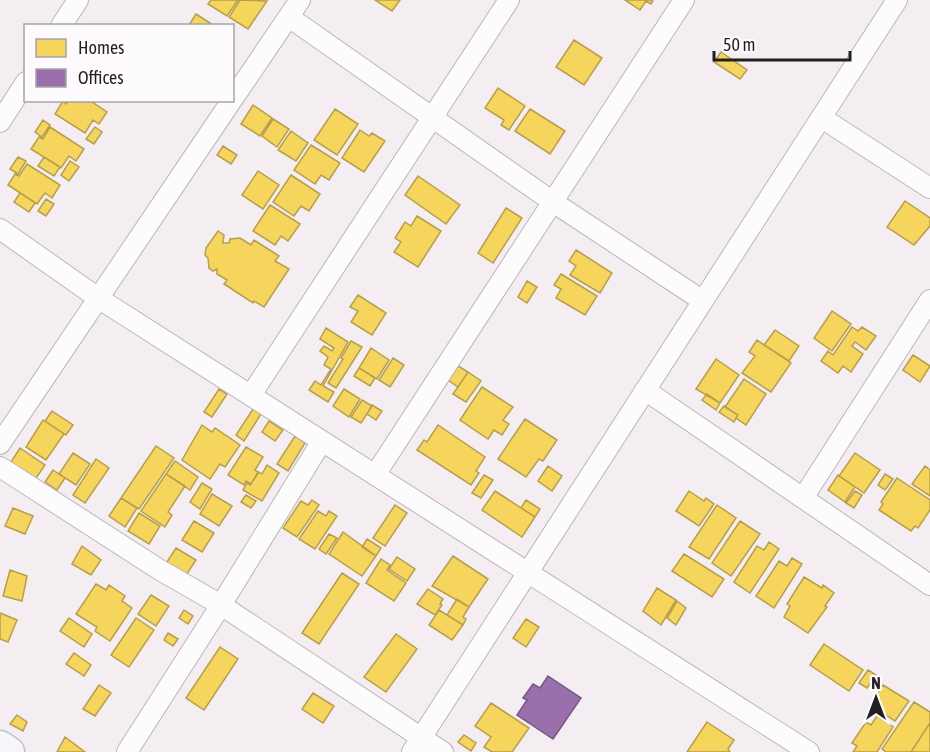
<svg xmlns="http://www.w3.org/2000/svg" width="930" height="752" font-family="'Asap Condensed',sans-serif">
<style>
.homes{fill:#f6d55c;stroke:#b79e4b;stroke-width:1.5}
.offices{fill:#9970ab;stroke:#765882;stroke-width:1.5}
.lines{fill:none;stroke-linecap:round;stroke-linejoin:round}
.minor-casing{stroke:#bbb6ba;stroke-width:22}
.primary-casing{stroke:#c5c0c8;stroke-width:33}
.minor{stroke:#fdfcfd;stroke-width:20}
.primary{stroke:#f7f5f9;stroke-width:30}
</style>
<rect width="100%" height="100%" fill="#f4eef3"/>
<path class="homes" d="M 211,0 L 238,0 L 227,16 L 208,4 Z
M 240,0 L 267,1 L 248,29 L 229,17 Z
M 375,0 L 400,0 L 392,11 Z
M 625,0 L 653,0 L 651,4 L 646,1 L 640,10 Z
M 196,14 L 213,25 L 212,26 L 189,25 Z
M 574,40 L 602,58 L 584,85 L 556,67 Z
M 721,52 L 747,70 L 740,79 L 714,62 Z
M 498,88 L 525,106 L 509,130 L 501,125 L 504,120 L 485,108 Z
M 68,100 L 89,100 L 107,112 L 99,124 L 93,120 L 85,133 L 55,114 L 63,101 L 66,104 Z
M 253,105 L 272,118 L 260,136 L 241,124 Z
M 335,109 L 358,124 L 337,155 L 314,140 Z
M 530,109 L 565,131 L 550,154 L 515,131 Z
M 273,119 L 289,129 L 277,147 L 262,136 Z
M 43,120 L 50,125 L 42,137 L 35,132 Z
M 50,127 L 84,149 L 76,161 L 69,156 L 61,168 L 31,149 L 39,137 L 43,139 Z
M 95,127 L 102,132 L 94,144 L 86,139 Z
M 360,130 L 369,136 L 372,133 L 385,141 L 364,172 L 342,158 Z
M 291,131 L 308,143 L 296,161 L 278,150 Z
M 311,145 L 340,163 L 329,180 L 321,175 L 315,184 L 294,170 Z
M 223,146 L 237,155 L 231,164 L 217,155 Z
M 18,157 L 26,161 L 18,174 L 10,169 Z
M 44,157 L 60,167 L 54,176 L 38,166 Z
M 70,161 L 79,167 L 69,181 L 61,175 Z
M 27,164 L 60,185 L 52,198 L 45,193 L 37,204 L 8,185 L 15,174 L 19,176 Z
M 258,171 L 279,185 L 263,209 L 242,195 Z
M 291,175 L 320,194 L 309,211 L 301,206 L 294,216 L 273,202 Z
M 418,176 L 460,205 L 446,224 L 405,195 Z
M 20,193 L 35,203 L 29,212 L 14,202 Z
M 46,199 L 54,204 L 46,216 L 38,211 Z
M 905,201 L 930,218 L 930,226 L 914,245 L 887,227 Z
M 270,205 L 300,224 L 288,241 L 281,236 L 275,245 L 253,231 Z
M 506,208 L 522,218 L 493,263 L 478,253 Z
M 417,216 L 441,231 L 418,267 L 394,252 L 401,242 L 395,238 L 405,222 L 411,226 Z
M 218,231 L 224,235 L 223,243 L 229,243 L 230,239 L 240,238 L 251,245 L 254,240 L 279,256 L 275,261 L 289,269 L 264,307 L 254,301 L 253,303 L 224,284 L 227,280 L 217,274 L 217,269 L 213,271 L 209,268 L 208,258 L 205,255 L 206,248 Z
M 576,250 L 612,273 L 600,293 L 570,275 L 576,266 L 569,261 Z
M 561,274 L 597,296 L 585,315 L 556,298 L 561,289 L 554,285 Z
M 527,281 L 537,287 L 527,303 L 518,297 Z
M 358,295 L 386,313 L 372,335 L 351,322 L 358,311 L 350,307 Z
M 832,311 L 851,324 L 832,351 L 814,338 Z
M 852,327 L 858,331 L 862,327 L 876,336 L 866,350 L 855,342 L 852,346 L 863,354 L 851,372 L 843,366 L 838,373 L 821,361 L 828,351 L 833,355 Z
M 326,328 L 348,342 L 323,386 L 334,392 L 328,402 L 309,390 L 315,381 L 321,385 L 331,369 L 324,365 L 328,357 L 320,351 L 324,346 L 332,351 L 334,348 L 320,339 Z
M 775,330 L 799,346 L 789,361 L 764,345 Z
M 757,340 L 791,363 L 771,392 L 742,373 L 755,356 L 749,352 Z
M 351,341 L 362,347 L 336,388 L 328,383 L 343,359 L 341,358 Z
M 371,348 L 389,360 L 377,379 L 359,368 Z
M 913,355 L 930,366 L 920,382 L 903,370 Z
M 393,358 L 404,365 L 390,387 L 379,380 Z
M 716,359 L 739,375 L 720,403 L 696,389 Z
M 458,366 L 468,372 L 458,387 L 448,380 Z
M 359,368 L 375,378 L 370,386 L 354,376 Z
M 468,372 L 481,381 L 466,402 L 453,394 Z
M 744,379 L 766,394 L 746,425 L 736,418 L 738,415 L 725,407 Z
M 482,387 L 513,407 L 503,420 L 509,424 L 502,435 L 494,430 L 488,439 L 460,420 Z
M 219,389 L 227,394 L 212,417 L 204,412 Z
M 344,389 L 360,399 L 349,417 L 333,406 Z
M 707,394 L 720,403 L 716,410 L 702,400 Z
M 362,400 L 372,406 L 361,423 L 351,417 Z
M 372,405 L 382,411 L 376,420 L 367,414 Z
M 724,406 L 738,415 L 734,422 L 719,412 Z
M 253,409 L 261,414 L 244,441 L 236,435 Z
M 52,411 L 73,425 L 66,435 L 45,421 Z
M 525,419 L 557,440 L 543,461 L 539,459 L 526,477 L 498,459 Z
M 43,420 L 64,434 L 46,460 L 26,447 Z
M 269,421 L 283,430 L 275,441 L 262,432 Z
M 202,425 L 212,432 L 215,428 L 240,445 L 225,467 L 220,464 L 210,479 L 182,460 Z
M 438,425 L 485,457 L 476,471 L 479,473 L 471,485 L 417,450 L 424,440 L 427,442 Z
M 295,436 L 305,443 L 288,471 L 277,464 Z
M 156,446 L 174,458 L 139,509 L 121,498 Z
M 246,447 L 263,457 L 255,470 L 258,472 L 251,484 L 246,481 L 244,485 L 228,475 Z
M 20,448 L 45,465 L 34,481 L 9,465 Z
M 73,453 L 90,464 L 76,485 L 59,474 Z
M 855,453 L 880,470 L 864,493 L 839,476 Z
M 96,459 L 109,468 L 85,503 L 73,495 Z
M 175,461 L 198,477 L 190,490 L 166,474 Z
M 267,465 L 279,473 L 262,501 L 243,490 L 247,483 L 250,485 L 259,472 L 262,474 Z
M 548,466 L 562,476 L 552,491 L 538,481 Z
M 925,466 L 930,470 L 930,496 L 912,484 Z
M 53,470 L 65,478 L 57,490 L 45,482 Z
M 166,474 L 185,486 L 168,512 L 172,515 L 165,527 L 141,511 Z
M 885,474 L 893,479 L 885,490 L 878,485 Z
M 484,475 L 493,480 L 481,498 L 472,493 Z
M 838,475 L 855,487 L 845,502 L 828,490 Z
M 897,478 L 930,500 L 930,510 L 918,528 L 915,526 L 911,531 L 879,510 L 883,504 L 881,502 Z
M 202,483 L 212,489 L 200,509 L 190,502 Z
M 495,491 L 535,517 L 522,537 L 482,510 Z
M 689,491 L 704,501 L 706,498 L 714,504 L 699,526 L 676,511 Z
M 855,491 L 862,495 L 854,508 L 846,503 Z
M 212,494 L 232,506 L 219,526 L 200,514 Z
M 246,495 L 256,501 L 251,508 L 241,502 Z
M 121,498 L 137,508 L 125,527 L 109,516 Z
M 312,500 L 319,505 L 297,537 L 283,528 L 301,501 L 308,505 Z
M 526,500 L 540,509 L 535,517 L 521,508 Z
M 395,505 L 407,513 L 385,546 L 373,538 Z
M 717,505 L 736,518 L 709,559 L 689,547 Z
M 13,508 L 33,516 L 25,534 L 5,526 Z
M 318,511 L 326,516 L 329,511 L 337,516 L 315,549 L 299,539 Z
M 139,513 L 160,526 L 149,544 L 128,531 Z
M 194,521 L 214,533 L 202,552 L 182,540 Z
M 740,521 L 760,534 L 731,576 L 712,563 Z
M 343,532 L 376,556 L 362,576 L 329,554 Z
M 329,534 L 337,538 L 326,554 L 319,549 Z
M 367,539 L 381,548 L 376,556 L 362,547 Z
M 769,542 L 779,549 L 750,593 L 734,582 L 757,546 L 764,550 Z
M 82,546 L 101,560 L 91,575 L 72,564 Z
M 176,548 L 196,560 L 185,577 L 165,565 Z
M 684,554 L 724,579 L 712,597 L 672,571 Z
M 453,556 L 488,579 L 469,607 L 432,586 Z
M 397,557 L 415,569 L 407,581 L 389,569 Z
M 792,558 L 802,564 L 774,608 L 756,596 L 779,561 L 787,566 Z
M 381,559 L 390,565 L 387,570 L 406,583 L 394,601 L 366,583 Z
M 10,570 L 27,576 L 22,601 L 3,596 Z
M 342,573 L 359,584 L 319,644 L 302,633 Z
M 804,577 L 822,588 L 823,585 L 834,593 L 825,606 L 827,607 L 808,633 L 784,617 L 790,606 L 787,604 Z
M 96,584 L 106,590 L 109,585 L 125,596 L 122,601 L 132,608 L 110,641 L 95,631 L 97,627 L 76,614 Z
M 657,588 L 676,600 L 661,625 L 643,611 Z
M 428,589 L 443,599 L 440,604 L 442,605 L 435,615 L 417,604 Z
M 151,595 L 169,606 L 156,626 L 138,614 Z
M 457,599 L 469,607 L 463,617 L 466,619 L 463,625 L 447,615 Z
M 677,601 L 686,608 L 676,625 L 667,618 Z
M 184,610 L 193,616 L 188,624 L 179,618 Z
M 439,610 L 463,625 L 452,640 L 429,625 Z
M 0,613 L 17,620 L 8,642 L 0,639 Z
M 69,618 L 92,634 L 84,647 L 60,631 Z
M 136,618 L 154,630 L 129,667 L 111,655 Z
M 526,619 L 539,627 L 526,647 L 513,638 Z
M 168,633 L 178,639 L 173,646 L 164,640 Z
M 396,634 L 417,649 L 386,692 L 364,677 Z
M 824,644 L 863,670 L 849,691 L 810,665 Z
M 220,647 L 238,659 L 204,710 L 186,698 Z
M 74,653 L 91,665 L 84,676 L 66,664 Z
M 868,670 L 876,675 L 867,688 L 859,683 Z
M 99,685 L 111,693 L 95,716 L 83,709 Z
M 883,685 L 909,701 L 895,721 L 874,707 L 880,699 L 875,696 Z
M 313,693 L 334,706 L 323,723 L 302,709 Z
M 914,702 L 930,712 L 930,723 L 911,752 L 886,752 L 882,749 Z
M 491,703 L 529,728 L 512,752 L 492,752 L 484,747 L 491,737 L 475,726 Z
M 17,715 L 27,722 L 23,731 L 10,724 Z
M 877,716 L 893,727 L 877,752 L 853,752 L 857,746 L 852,743 L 866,722 L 871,725 Z
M 707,722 L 734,740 L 728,749 L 730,752 L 687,752 Z
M 930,723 L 930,752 L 911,752 Z
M 464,735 L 476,743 L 471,751 L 458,742 Z
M 65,737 L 85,752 L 57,752 Z"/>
<path class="offices" d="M 548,676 L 581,698 L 553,739 L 517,715 L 527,700 L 523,698 L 533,684 L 540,688 Z"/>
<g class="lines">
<defs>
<path id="minor" d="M 289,17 L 553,202 L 703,301
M 61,26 L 78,0
M 232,100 L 300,0
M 822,118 L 930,188
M 0,122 L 26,82
M 0,229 L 98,298 L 809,752
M 645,390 L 930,585
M 251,395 L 509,0
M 0,444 L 232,100
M 0,467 L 160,570 L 221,605 L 443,752
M 375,475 L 684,0
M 803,498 L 930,300
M 127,752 L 221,605 L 322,441
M 412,752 L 897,0"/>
<path id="primary" d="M 0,746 L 9,752"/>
</defs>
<use href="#minor" class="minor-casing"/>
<use href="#primary" class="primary-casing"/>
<use href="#minor" class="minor"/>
<use href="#primary" class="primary"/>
</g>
<rect x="24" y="24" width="210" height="78" fill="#fefbfe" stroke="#a7a3a6" stroke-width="1.5"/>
<rect x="36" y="39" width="30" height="18" fill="#f6d55c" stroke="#a7a3a6" stroke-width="1.5"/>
<text x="78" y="54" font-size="18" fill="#241f23">Homes</text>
<rect x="36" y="69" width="30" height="18" fill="#9970ab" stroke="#a7a3a6" stroke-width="1.5"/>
<text x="78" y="84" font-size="18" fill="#241f23">Offices</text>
<g transform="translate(876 698)" stroke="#fefbfe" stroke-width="4.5" paint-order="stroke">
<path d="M0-4.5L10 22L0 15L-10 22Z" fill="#241f23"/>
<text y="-9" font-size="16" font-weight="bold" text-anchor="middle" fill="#241f23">N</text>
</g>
<path d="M714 51v9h136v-9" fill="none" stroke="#241f23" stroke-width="3"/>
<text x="723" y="51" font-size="18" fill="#241f23" stroke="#fefbfe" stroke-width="4.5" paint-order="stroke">50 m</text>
</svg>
